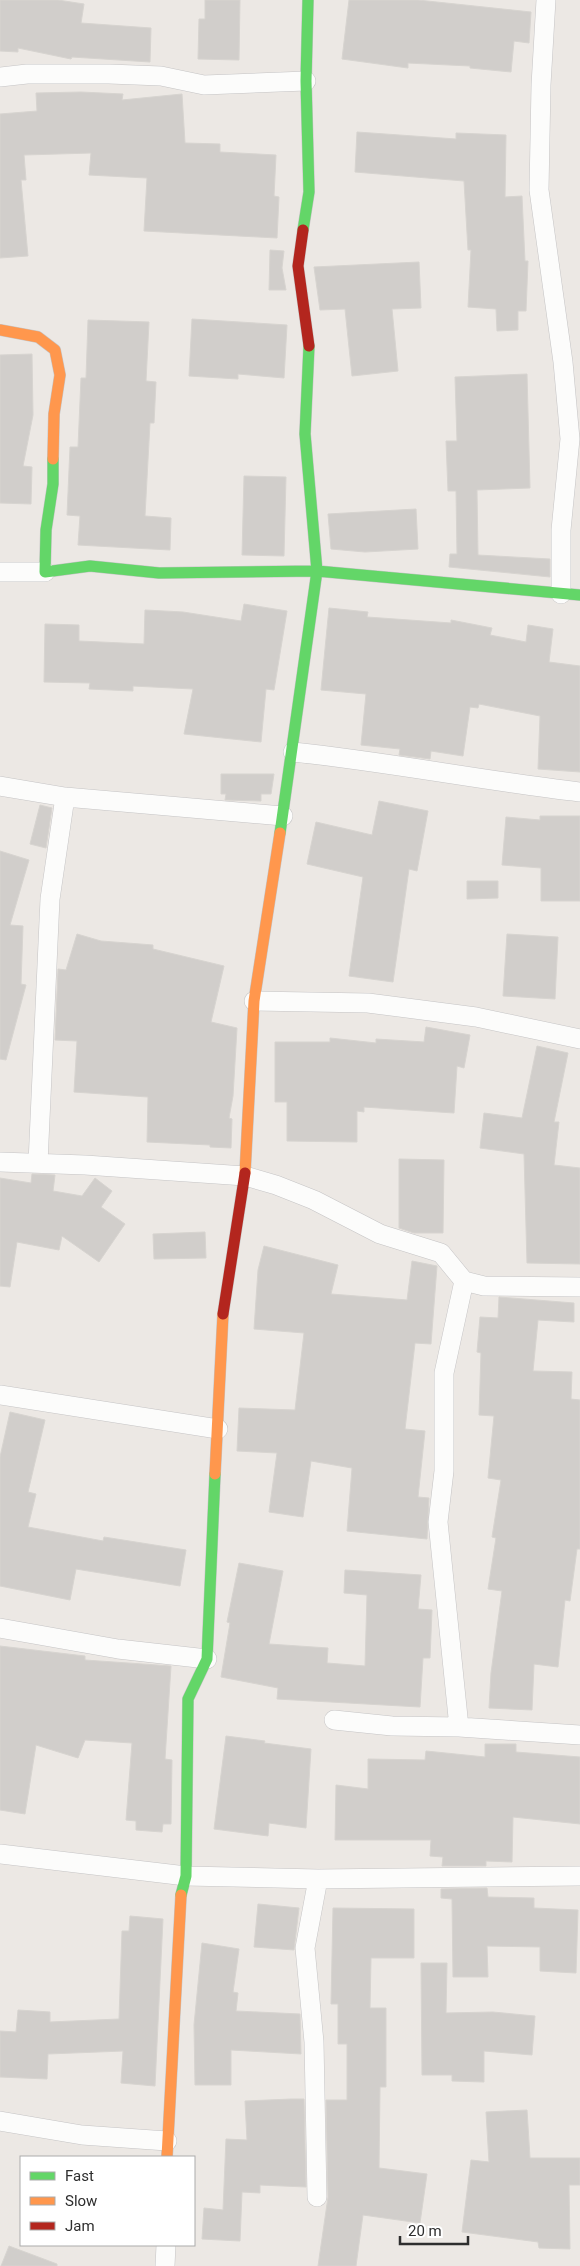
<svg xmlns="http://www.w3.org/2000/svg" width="580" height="2266" font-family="Roboto,sans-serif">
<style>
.building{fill:#d1cecb;stroke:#d7d4d0}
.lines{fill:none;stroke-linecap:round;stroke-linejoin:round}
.street-casing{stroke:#c5c4c5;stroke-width:20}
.fast-casing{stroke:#c5c4c5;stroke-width:12}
.slow-casing{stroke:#c5c4c5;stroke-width:12}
.jam-casing{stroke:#c5c4c5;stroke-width:12}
.street{stroke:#fcfcfb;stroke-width:19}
.fast{stroke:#63d668;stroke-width:11}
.slow{stroke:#ff974d;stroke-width:11}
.jam{stroke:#b3261e;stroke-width:11}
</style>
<rect width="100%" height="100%" fill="#ece8e4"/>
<path class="building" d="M 0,0 L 58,0 L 84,4 L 81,23 L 151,28 L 150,62 L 72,57 L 71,59 L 18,48 L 18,52 L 0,51 Z
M 205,0 L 240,0 L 239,60 L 198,59 L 199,19 L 205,19 Z
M 349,0 L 418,0 L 531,12 L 529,43 L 514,41 L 511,72 L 470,68 L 470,66 L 408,63 L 408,68 L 342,59 Z
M 81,92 L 123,94 L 122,100 L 182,94 L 185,143 L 220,144 L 220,152 L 276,155 L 274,196 L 279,197 L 277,238 L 144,231 L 147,178 L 89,175 L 91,153 L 24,155 L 26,180 L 21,180 L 28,256 L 0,258 L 0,114 L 37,111 L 36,93 Z
M 357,132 L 456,139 L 456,133 L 506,135 L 505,197 L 522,196 L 525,261 L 528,261 L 526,311 L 518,311 L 518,330 L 497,331 L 496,309 L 468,307 L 471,250 L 468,250 L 464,181 L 355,172 Z
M 270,250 L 284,251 L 282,268 L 286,290 L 269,290 Z
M 419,262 L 421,308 L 392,309 L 398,371 L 352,376 L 345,309 L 320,310 L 314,267 Z
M 192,319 L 287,325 L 284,378 L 238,374 L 238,379 L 189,376 Z
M 88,320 L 149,322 L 146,381 L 156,382 L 154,423 L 150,423 L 145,516 L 171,518 L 170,550 L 78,545 L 80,516 L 67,515 L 70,447 L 78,447 L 81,378 L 86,378 Z
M 32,354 L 33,415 L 23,466 L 32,467 L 31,504 L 0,503 L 0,355 Z
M 527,374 L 530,488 L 477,490 L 478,555 L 550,559 L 550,577 L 449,567 L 450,554 L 457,554 L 456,491 L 448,491 L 446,441 L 457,441 L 455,377 Z
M 244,476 L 286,477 L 284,556 L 242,555 Z
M 416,509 L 418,549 L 365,552 L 331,549 L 328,514 Z
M 244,604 L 287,611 L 274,690 L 266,689 L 261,742 L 184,734 L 193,689 L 133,686 L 133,691 L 89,689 L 90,683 L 44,682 L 45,624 L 79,625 L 79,641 L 144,644 L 145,610 L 183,612 L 241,621 Z
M 329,608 L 368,612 L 367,617 L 451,623 L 451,620 L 492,628 L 490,635 L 526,642 L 528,625 L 553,629 L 549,662 L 580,666 L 580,772 L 538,769 L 540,716 L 479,704 L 478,708 L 470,707 L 463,756 L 431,751 L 430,759 L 399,755 L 400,749 L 361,745 L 366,694 L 321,690 Z
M 221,774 L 274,774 L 271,794 L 261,794 L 261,801 L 225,800 L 226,794 L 221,794 Z
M 379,801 L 428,811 L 417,871 L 409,869 L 393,982 L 349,976 L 363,877 L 307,864 L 316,822 L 372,835 Z
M 40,805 L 52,808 L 46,848 L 30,844 Z
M 540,816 L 580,816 L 580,901 L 541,901 L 541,868 L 502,865 L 506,817 L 540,820 Z
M 0,851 L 29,860 L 10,925 L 23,926 L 21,984 L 26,985 L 6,1060 L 0,1059 Z
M 467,881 L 498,881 L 498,898 L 467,899 Z
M 77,934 L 101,941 L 153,945 L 153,949 L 224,966 L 211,1022 L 237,1028 L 233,1096 L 229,1118 L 232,1119 L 231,1148 L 210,1147 L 210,1145 L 147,1142 L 148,1097 L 74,1092 L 77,1041 L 55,1040 L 58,969 L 66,970 Z
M 507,934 L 558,937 L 555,999 L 503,996 Z
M 426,1027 L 470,1035 L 464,1068 L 457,1066 L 454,1113 L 364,1107 L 364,1112 L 357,1111 L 357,1142 L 287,1141 L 287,1102 L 275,1102 L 275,1042 L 330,1042 L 330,1038 L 376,1043 L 376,1039 L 424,1042 Z
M 537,1046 L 568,1053 L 554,1122 L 559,1122 L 554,1165 L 580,1168 L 580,1264 L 527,1263 L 524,1154 L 480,1148 L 484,1113 L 522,1118 Z
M 399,1159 L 444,1160 L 443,1233 L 414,1233 L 399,1228 Z
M 32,1174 L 55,1175 L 53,1191 L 82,1196 L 95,1178 L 112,1191 L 101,1207 L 125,1224 L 99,1262 L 62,1236 L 59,1250 L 17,1242 L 10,1287 L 0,1286 L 0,1178 L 31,1183 Z
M 205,1232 L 206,1258 L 154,1259 L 153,1234 Z
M 264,1246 L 338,1265 L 331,1294 L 407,1300 L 412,1261 L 437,1266 L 431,1344 L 415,1343 L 405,1429 L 425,1431 L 418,1497 L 429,1498 L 427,1539 L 347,1531 L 352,1468 L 311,1461 L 303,1517 L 269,1512 L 277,1453 L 237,1451 L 239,1408 L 295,1410 L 304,1333 L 254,1329 L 258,1270 Z
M 499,1297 L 574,1303 L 574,1322 L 538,1320 L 533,1371 L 572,1372 L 571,1399 L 580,1400 L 580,1549 L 577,1549 L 570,1601 L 565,1600 L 558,1667 L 534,1664 L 532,1710 L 489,1708 L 491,1673 L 502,1591 L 488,1589 L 496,1538 L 492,1537 L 501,1480 L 488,1478 L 494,1416 L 479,1415 L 481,1353 L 477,1352 L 480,1317 L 498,1318 Z
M 10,1412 L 45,1420 L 28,1492 L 36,1494 L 28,1527 L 103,1541 L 104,1537 L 186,1550 L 180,1586 L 76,1569 L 70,1600 L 0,1586 L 0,1457 Z
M 239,1563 L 283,1571 L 269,1644 L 328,1648 L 327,1663 L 365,1666 L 367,1595 L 344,1593 L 345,1570 L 421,1575 L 418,1609 L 432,1610 L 430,1658 L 423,1658 L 420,1707 L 277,1699 L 278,1688 L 221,1677 L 230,1623 L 227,1622 Z
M 0,1646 L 85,1656 L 85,1660 L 171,1666 L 165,1759 L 172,1760 L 171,1824 L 163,1824 L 162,1832 L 136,1830 L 136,1821 L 126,1820 L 132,1743 L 85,1740 L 78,1758 L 36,1745 L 25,1814 L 0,1810 Z
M 226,1736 L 265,1741 L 264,1743 L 311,1749 L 306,1828 L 269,1823 L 268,1836 L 214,1829 Z
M 485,1744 L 516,1744 L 516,1752 L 580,1757 L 580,1824 L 513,1817 L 512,1862 L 486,1861 L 486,1866 L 442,1866 L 443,1857 L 430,1856 L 431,1840 L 335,1840 L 336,1785 L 368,1789 L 368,1759 L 425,1760 L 426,1751 L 485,1757 Z
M 487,1888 L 488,1897 L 534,1898 L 534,1908 L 578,1910 L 576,1973 L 540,1971 L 540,1947 L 487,1946 L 488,1977 L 453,1977 L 452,1899 L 441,1898 L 441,1889 Z
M 258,1904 L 299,1908 L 294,1950 L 254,1947 Z
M 333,1908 L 414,1909 L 414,1958 L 371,1958 L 370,2008 L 386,2008 L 386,2087 L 380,2087 L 379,2168 L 427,2174 L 420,2223 L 363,2215 L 356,2266 L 318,2266 L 328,2197 L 326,2100 L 347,2100 L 347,2044 L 338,2044 L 338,2004 L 331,2004 Z
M 130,1916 L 163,1919 L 155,2086 L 121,2083 L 123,2051 L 48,2054 L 47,2079 L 0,2077 L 0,2031 L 16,2032 L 18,2010 L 50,2012 L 50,2022 L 119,2019 L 122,1931 L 129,1931 Z
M 202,1943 L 239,1949 L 233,1992 L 238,1993 L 236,2011 L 300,2014 L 301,2054 L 231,2050 L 231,2085 L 195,2085 L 194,2025 Z
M 421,1963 L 447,1963 L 446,2013 L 493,2012 L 535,2016 L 532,2055 L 484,2051 L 484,2082 L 452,2081 L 452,2075 L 422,2075 Z
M 291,2099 L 304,2099 L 306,2187 L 260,2185 L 260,2193 L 242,2192 L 240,2241 L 202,2239 L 204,2208 L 223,2210 L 226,2139 L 247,2140 L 245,2101 Z
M 527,2110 L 530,2158 L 580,2158 L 580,2185 L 569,2185 L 570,2249 L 539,2248 L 538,2242 L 462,2232 L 471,2160 L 489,2162 L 486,2112 Z
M 9,2246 L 57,2264 L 57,2266 L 1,2266 Z"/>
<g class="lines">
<defs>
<path id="street" d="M 546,0 L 541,85 L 539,190 L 563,362 L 570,439 L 561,530 L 561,594
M 0,77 L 27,74 L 109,74 L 161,76 L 204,85 L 306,81
M 0,572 L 45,572
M 293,752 C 389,762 484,781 580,792
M 0,786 L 65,797 L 283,816
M 254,1001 L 368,1003 L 476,1017 L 580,1039
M 0,1162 L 85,1165 L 245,1176 L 276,1185 L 314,1200 L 380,1234 L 441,1253 L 464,1281 L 484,1286 L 580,1287
M 38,1163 L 50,899 L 65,797
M 0,1395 L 218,1429
M 0,1628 L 118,1649 L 207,1659
M 334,1720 L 392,1726 L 459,1727 L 580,1735
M 459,1727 L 438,1522 L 444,1471 L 444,1373 L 464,1281
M 0,1854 L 186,1876 L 318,1879 L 580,1876
M 0,2121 L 82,2135 L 167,2141
M 317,2197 L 314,2042 L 305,1948 L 318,1879
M 165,2266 L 166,2245"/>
<path id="fast" d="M 303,230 L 309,192 L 306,81 L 308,0
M 53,459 L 53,484 L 46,530 L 45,572 L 90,566 L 159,573 L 317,571 L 580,595
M 280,833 L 317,571 L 305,434 L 309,346
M 181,1895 L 186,1876 L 188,1699 L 207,1659 L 215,1474"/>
<path id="slow" d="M 0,330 L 38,337 L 55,350 L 60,375 L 54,414 L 53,459
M 245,1173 L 254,1001 L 280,833
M 215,1474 L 223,1314
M 167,2157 L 181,1895"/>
<path id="jam" d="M 303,230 L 298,266 L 309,346
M 223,1314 L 245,1173"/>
</defs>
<use href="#street" class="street-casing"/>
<use href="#fast" class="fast-casing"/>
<use href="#slow" class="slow-casing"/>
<use href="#jam" class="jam-casing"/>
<use href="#street" class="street"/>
<use href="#fast" class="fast"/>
<use href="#slow" class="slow"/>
<use href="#jam" class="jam"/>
</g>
<rect x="20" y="2156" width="175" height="90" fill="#ffffff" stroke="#ababab"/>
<rect x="30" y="2172" width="25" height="8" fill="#63d668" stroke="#ababab"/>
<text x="65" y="2181" font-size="15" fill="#2e2e2e">Fast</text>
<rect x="30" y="2197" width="25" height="8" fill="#ff974d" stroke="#ababab"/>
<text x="65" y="2206" font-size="15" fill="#2e2e2e">Slow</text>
<rect x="30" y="2222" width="25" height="8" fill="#b3261e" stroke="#ababab"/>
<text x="65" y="2231" font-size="15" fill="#2e2e2e">Jam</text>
<path d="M400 2236v8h68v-8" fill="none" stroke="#2e2e2e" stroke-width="2.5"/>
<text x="408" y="2236" font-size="15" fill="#2e2e2e" stroke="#ffffff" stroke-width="4" paint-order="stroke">20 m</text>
</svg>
